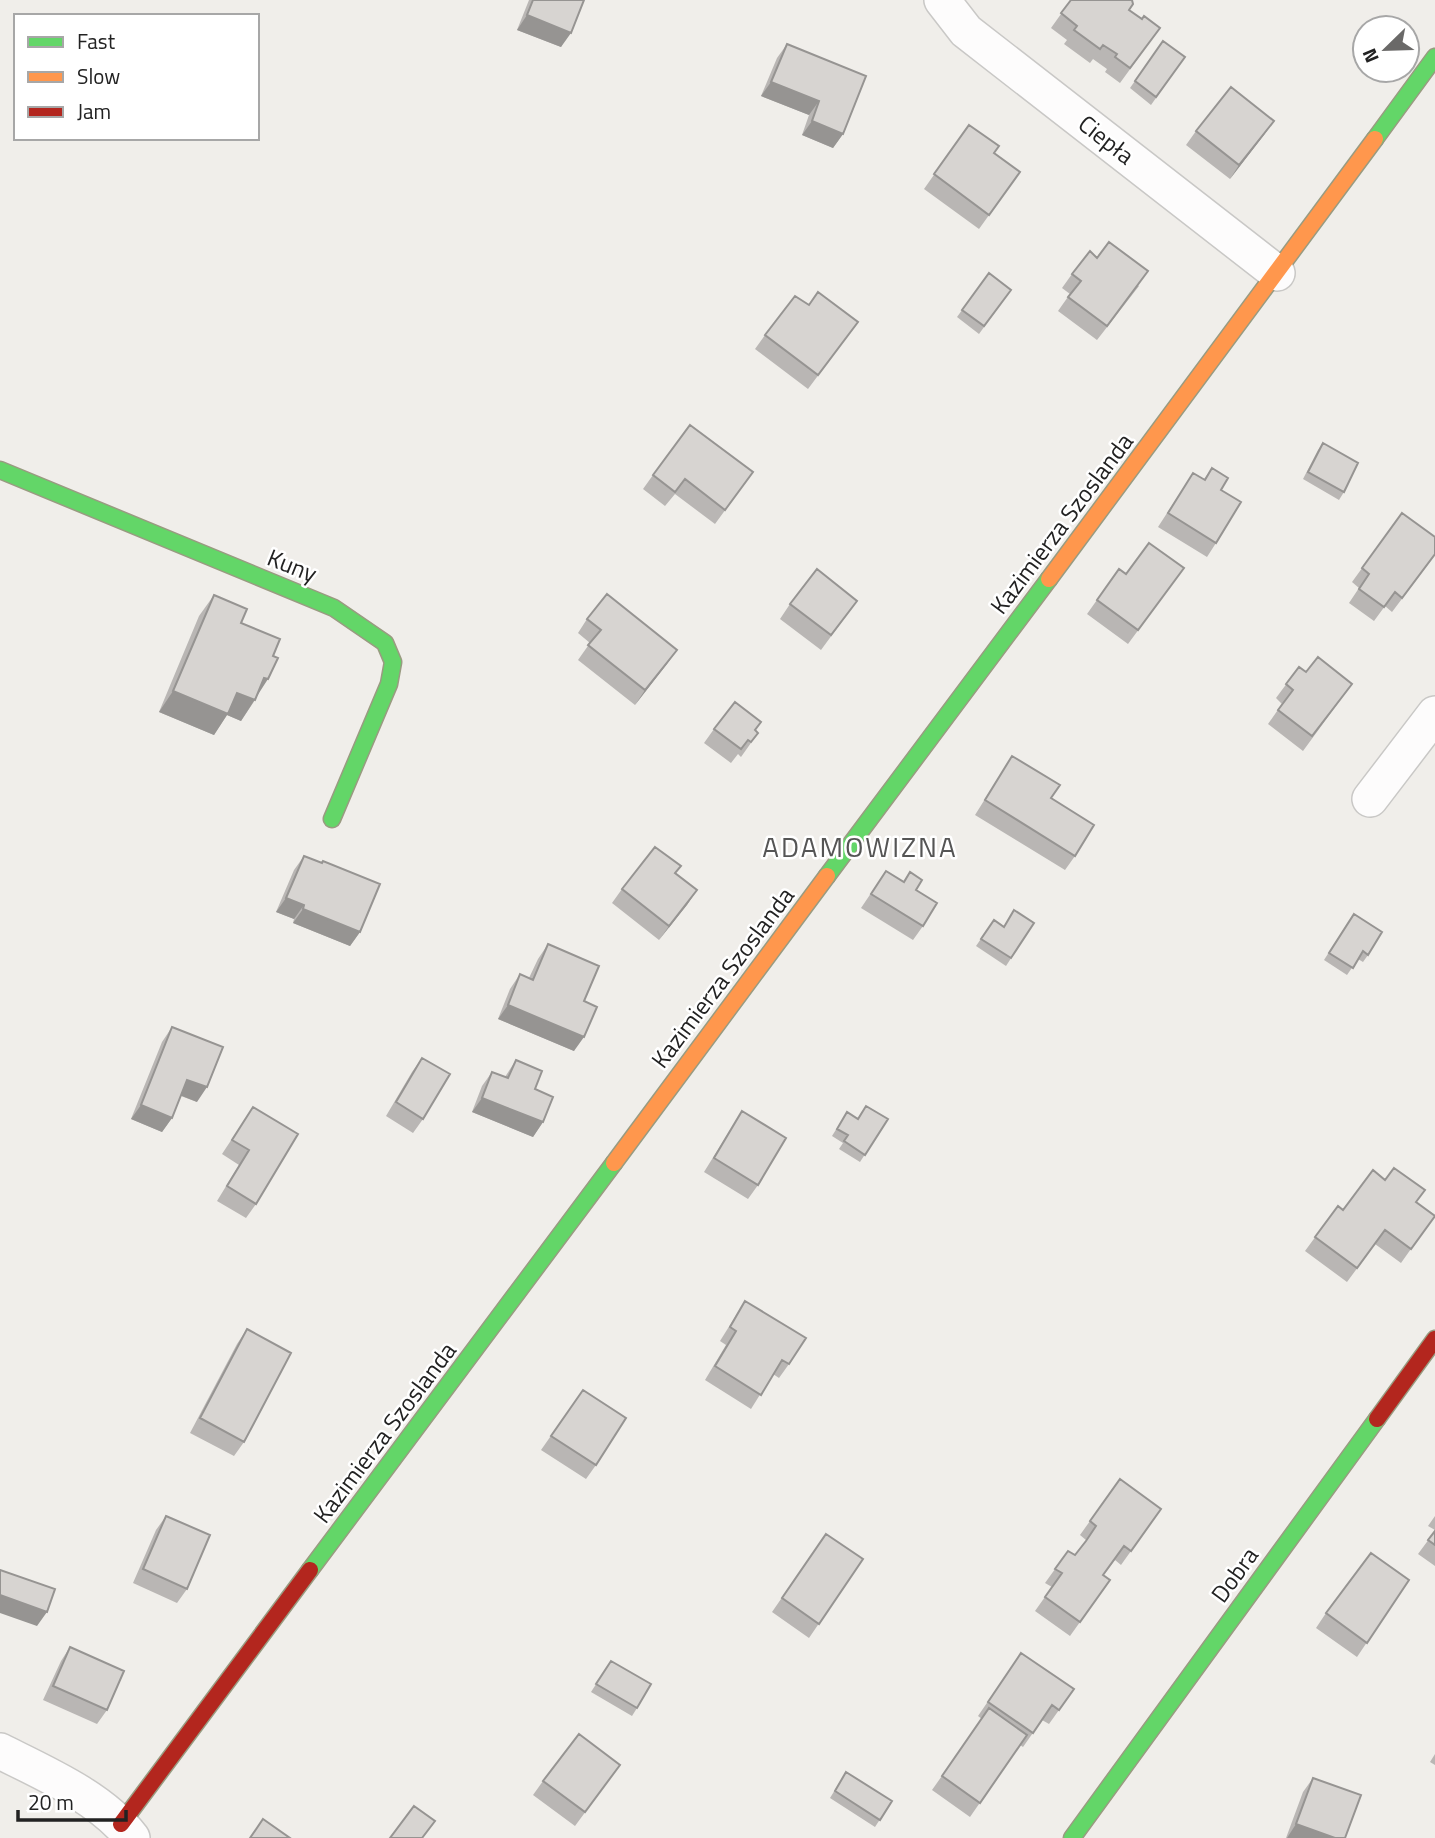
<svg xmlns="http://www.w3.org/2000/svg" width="1435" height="1838" font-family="'Titillium Web',sans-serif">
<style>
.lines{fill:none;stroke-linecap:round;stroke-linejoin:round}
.street-casing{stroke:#c9c8c6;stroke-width:38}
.fast-casing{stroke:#999b81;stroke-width:19}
.slow-casing{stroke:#999b81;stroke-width:19}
.jam-casing{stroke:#999b81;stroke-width:19}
.street{stroke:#fdfcfc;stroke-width:35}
.fast{stroke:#63d668;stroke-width:16}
.slow{stroke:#ff974d;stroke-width:16}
.jam{stroke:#b3261e;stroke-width:16}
.wall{fill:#b9b6b4}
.shaded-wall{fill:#969492}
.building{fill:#d7d4d1;stroke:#969492;stroke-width:2}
.labels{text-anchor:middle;stroke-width:5;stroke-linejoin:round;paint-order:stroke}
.street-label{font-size:24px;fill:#222;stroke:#fff}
.quarter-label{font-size:28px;letter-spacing:2px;fill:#555;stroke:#fff}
</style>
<rect width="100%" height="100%" fill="#f0eeea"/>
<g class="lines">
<defs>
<path id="street" d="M 942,0 L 966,31 L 1277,273
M 1370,799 L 1435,714
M 0,1751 C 44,1773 102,1798 132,1838"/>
<path id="fast" d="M 1375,139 L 1435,57
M 0,470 L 334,608 L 385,643 L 393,662 L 389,684 L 332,819
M 827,876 L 1049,579
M 310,1570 L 614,1163
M 1072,1838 L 1377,1419"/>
<path id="slow" d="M 1049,579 L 1375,139
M 614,1163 L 827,876"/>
<path id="jam" d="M 1377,1419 L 1435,1339
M 121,1824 L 310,1570"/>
</defs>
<use href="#street" class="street-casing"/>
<use href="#fast" class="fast-casing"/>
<use href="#slow" class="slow-casing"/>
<use href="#jam" class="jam-casing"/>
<use href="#street" class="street"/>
<use href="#fast" class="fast"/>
<use href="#slow" class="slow"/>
<use href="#jam" class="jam"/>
</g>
<path class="wall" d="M 529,0 L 584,0 L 561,47 L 517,30 Z
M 1071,0 L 1129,10 L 1142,19 L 1160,28 L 1120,83 L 1105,72 L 1107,69 L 1093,59 L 1090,63 L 1064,44 L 1067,40 L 1051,28 Z
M 1163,41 L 1185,57 L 1151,105 L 1130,88 Z
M 787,44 L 843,134 L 833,148 L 802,135 L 809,115 L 761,96 L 777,58 Z
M 1274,121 L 1230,179 L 1186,145 L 1196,131 Z
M 969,125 L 994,153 L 1020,172 L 979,229 L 924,189 Z
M 1097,258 L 1139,286 L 1097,340 L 1058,311 L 1070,294 L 1062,288 L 1072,274 Z
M 989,273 L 1011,290 L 979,334 L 957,317 Z
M 809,305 L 858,322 L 808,389 L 755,349 L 765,335 Z
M 1323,443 L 1344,492 L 1339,500 L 1303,479 L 1318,450 Z
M 1212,468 L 1221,490 L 1216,543 L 1207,557 L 1158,527 L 1193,473 L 1204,479 Z
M 753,472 L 715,524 L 675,494 L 665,506 L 643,489 L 653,475 Z
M 1402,513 L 1435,555 L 1392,612 L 1385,606 L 1374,621 L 1349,603 L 1359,588 L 1352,582 Z
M 1184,568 L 1128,644 L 1087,614 L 1119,569 L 1126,574 Z
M 214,595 L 241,623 L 255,700 L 241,721 L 227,715 L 214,735 L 159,712 L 199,616 Z
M 857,601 L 821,650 L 780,619 L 790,604 Z
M 587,619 L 677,650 L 635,705 L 578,660 L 590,643 L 578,633 Z
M 1299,667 L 1306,672 L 1352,684 L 1303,751 L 1268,724 L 1282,704 L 1276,698 Z
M 714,729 L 755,731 L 758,733 L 741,757 L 738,754 L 731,763 L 704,743 Z
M 1012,756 L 1051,798 L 1075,856 L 1065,870 L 975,815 Z
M 304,856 L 360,932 L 350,946 L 293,923 L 294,919 L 276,912 L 294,870 Z
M 886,871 L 903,882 L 910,872 L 916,890 L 923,926 L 913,940 L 861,908 Z
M 675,874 L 697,890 L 659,940 L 612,903 L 622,889 Z
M 994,920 L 1004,926 L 1034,923 L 1006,966 L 976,946 Z
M 1349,921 L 1368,955 L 1363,962 L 1358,959 L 1347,975 L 1324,960 Z
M 548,944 L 584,1001 L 574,1051 L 498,1019 L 510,989 L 520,974 L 529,978 L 538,959 Z
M 172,1027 L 197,1102 L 181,1096 L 172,1118 L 162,1132 L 131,1119 L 162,1042 Z
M 422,1058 L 423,1119 L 413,1133 L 386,1116 L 412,1072 Z
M 516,1060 L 535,1089 L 543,1122 L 533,1137 L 472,1112 L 482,1086 L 492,1072 L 505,1077 Z
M 253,1107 L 256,1204 L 246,1218 L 217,1201 L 239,1165 L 222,1154 Z
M 742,1111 L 758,1185 L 748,1199 L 704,1172 Z
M 847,1112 L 858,1119 L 888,1119 L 860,1162 L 839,1149 L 843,1143 L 832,1136 Z
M 1385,1180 L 1425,1190 L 1416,1202 L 1435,1215 L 1401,1263 L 1375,1244 L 1347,1282 L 1305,1251 L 1338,1206 L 1343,1210 Z
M 745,1301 L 789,1364 L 779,1378 L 773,1374 L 751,1409 L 705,1380 L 726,1345 L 720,1341 Z
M 247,1329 L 244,1442 L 234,1456 L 190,1433 L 237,1344 Z
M 583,1390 L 596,1465 L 586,1479 L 541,1450 Z
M 1120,1479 L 1161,1509 L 1121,1565 L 1115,1560 L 1103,1576 L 1110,1580 L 1070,1636 L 1035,1611 L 1052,1587 L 1045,1583 L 1068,1551 L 1075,1555 L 1086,1540 L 1080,1535 Z
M 166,1516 L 187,1589 L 177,1603 L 133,1583 L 156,1530 Z
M 1435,1516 L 1435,1530 L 1428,1526 Z
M 1435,1531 L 1435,1566 L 1418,1554 Z
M 826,1534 L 863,1559 L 809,1638 L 772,1612 Z
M 1409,1580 L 1357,1657 L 1316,1628 L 1326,1613 Z
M 70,1647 L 107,1710 L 97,1724 L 43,1700 L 61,1661 Z
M 1021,1653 L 1059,1710 L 1049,1724 L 1042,1720 L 1023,1747 L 1020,1745 L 970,1817 L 932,1790 L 982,1719 L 978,1716 Z
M 611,1661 L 637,1708 L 632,1716 L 591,1692 Z
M 1435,1754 L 1435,1765 L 1430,1762 Z
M 620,1765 L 575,1826 L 533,1795 L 543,1781 Z
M 846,1772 L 892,1801 L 875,1827 L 830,1798 Z
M 1313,1778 L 1345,1838 L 1286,1838 L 1303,1792 Z"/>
<path class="shaded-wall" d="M 527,15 L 571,33 L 561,47 L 517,30 Z
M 771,82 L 819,101 L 809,115 L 761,96 Z
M 812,121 L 843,134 L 833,148 L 802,135 Z
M 1274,121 L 1264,135 L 1230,179 L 1239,165 Z
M 677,650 L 667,664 L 635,705 L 645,690 Z
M 264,678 L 268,679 L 241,721 L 227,715 L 214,735 L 159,712 L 173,691 Z
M 697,890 L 687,905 L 659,940 L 669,926 Z
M 286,898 L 304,905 L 294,919 L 276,912 Z
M 303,909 L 360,932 L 350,946 L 293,923 Z
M 508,1005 L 584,1037 L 574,1051 L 498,1019 Z
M 187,1080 L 207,1087 L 197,1102 L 177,1094 Z
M 482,1098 L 543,1122 L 533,1137 L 472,1112 Z
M 141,1105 L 172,1118 L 162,1132 L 131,1119 Z
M 0,1595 L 47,1612 L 37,1626 L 0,1613 Z
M 1296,1824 L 1335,1838 L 1287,1838 Z"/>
<path class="building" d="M 533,0 L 584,0 L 571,33 L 527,15 Z
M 1071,0 L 1132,0 L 1133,4 L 1129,10 L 1142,19 L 1144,16 L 1160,28 L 1130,68 L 1115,57 L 1117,54 L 1103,45 L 1100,49 L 1074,30 L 1077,26 L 1061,13 Z
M 1163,41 L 1185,57 L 1156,97 L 1135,81 Z
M 787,44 L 866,76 L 843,134 L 812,121 L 819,101 L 771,82 Z
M 1231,87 L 1274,121 L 1239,165 L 1196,131 Z
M 969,125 L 999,146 L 994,153 L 1020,172 L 989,215 L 934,174 Z
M 1109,242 L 1148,271 L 1107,326 L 1068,297 L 1081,281 L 1072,274 L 1090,251 L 1097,258 Z
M 989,273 L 1011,290 L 984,326 L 962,310 Z
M 818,292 L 858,322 L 818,375 L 765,335 L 795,296 L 809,305 Z
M 690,425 L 753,472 L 725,510 L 685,479 L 675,492 L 653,475 Z
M 1323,443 L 1358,463 L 1344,492 L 1308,472 Z
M 1212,468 L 1228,478 L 1221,490 L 1241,502 L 1216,543 L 1168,513 L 1193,473 L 1205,480 Z
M 1402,513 L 1435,537 L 1435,554 L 1402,598 L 1395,592 L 1384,607 L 1359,589 L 1369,574 L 1362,568 Z
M 1149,543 L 1184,568 L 1138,630 L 1097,600 L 1119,569 L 1126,574 Z
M 817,569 L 857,601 L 831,635 L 790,604 Z
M 607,594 L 677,650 L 645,690 L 588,645 L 601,630 L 587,619 Z
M 214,595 L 247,609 L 241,623 L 280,639 L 273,656 L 278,658 L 268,679 L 264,678 L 255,700 L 237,693 L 228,714 L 173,691 Z
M 1318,657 L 1352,684 L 1312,736 L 1278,710 L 1293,690 L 1286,684 L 1299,667 L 1306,672 Z
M 735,702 L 761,722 L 755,730 L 758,733 L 751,742 L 748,740 L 741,749 L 714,729 Z
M 1012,756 L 1060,785 L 1051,798 L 1094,825 L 1075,856 L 985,800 Z
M 655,847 L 681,866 L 675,873 L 697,890 L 669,926 L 622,889 Z
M 304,856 L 322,863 L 323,861 L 380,884 L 360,932 L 303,909 L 304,905 L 286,898 Z
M 886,871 L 904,882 L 910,872 L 922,880 L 916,890 L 937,903 L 923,926 L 871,894 Z
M 1014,910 L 1034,923 L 1011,958 L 981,939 L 994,920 L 1004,927 Z
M 1354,914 L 1382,932 L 1368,955 L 1363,951 L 1353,968 L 1329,953 Z
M 548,944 L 599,966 L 584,1001 L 597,1007 L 584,1037 L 508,1005 L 520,974 L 533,980 Z
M 172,1027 L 223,1047 L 207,1087 L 187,1080 L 172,1118 L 141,1105 Z
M 422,1058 L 450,1074 L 423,1119 L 396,1102 Z
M 516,1060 L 542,1071 L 535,1089 L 553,1097 L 543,1122 L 482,1098 L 492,1072 L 508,1078 Z
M 866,1106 L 888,1119 L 865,1155 L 844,1141 L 848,1135 L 837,1129 L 847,1112 L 858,1119 Z
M 253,1107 L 298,1134 L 256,1204 L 227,1186 L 249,1150 L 232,1140 Z
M 742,1111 L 786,1138 L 758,1185 L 714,1158 Z
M 1394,1168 L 1425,1190 L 1416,1202 L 1435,1216 L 1411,1249 L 1385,1230 L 1357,1268 L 1315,1237 L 1338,1206 L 1343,1210 L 1373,1170 L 1385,1180 Z
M 745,1301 L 806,1338 L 789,1364 L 782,1360 L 761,1395 L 715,1366 L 736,1331 L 730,1327 Z
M 247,1329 L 291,1353 L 244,1442 L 200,1418 Z
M 583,1390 L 626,1418 L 596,1465 L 551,1436 Z
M 1120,1479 L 1161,1509 L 1131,1551 L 1124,1546 L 1103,1575 L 1110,1580 L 1080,1622 L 1045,1597 L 1062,1573 L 1055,1569 L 1068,1551 L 1075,1555 L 1086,1541 L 1096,1526 L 1090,1521 Z
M 166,1516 L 210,1535 L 187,1589 L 143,1569 Z
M 1435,1531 L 1435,1545 L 1428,1540 Z
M 826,1534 L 863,1559 L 819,1624 L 782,1598 Z
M 1371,1553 L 1409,1580 L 1367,1643 L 1326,1613 Z
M 0,1570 L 55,1589 L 47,1612 L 0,1595 Z
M 70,1647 L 124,1671 L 107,1710 L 53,1686 Z
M 1021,1653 L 1074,1689 L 1059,1710 L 1052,1705 L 1033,1733 L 988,1702 Z
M 611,1661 L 651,1684 L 637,1708 L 596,1684 Z
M 989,1708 L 1027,1735 L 980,1803 L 942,1776 Z
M 579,1734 L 620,1765 L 585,1812 L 543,1781 Z
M 846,1772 L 892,1801 L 880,1820 L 835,1791 Z
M 1313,1778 L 1361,1795 L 1345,1838 L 1335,1838 L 1296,1824 Z
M 414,1806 L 435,1821 L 422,1838 L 390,1838 Z
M 263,1819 L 290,1838 L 250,1838 Z"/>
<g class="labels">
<g class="street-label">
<text transform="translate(1106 140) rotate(38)" y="8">Ciepła</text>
<text transform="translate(1062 524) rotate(-53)" y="8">Kazimierza Szoslanda</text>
<text transform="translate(292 566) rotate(22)" y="8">Kuny</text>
<text transform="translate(723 978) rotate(-53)" y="8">Kazimierza Szoslanda</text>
<text transform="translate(385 1433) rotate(-53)" y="8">Kazimierza Szoslanda</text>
<text transform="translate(1235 1575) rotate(-54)" y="8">Dobra</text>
</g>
<g class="quarter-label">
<text x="860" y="857">ADAMOWIZNA</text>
</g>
</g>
<rect x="14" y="14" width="245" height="126" fill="#ffffff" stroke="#a7a7a7" stroke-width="2"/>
<rect x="28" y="37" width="35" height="10" fill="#63d668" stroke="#a7a7a7" stroke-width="2"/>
<text x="77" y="49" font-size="21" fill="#222222">Fast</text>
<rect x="28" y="72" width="35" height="10" fill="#ff974d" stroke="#a7a7a7" stroke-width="2"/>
<text x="77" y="84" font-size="21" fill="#222222">Slow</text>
<rect x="28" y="107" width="35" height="10" fill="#b3261e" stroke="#a7a7a7" stroke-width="2"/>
<text x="77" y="119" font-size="21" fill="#222222">Jam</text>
<g transform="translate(1386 49) rotate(247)"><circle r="33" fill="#ffffff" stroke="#a7a7a7" stroke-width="2"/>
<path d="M0-5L12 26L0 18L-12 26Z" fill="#6a6968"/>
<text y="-10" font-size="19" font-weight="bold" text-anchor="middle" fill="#222222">N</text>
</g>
<path d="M18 1810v10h108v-10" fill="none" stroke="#222222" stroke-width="3.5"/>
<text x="28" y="1810" font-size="21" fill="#222222" stroke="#ffffff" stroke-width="5" paint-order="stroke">20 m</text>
</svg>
